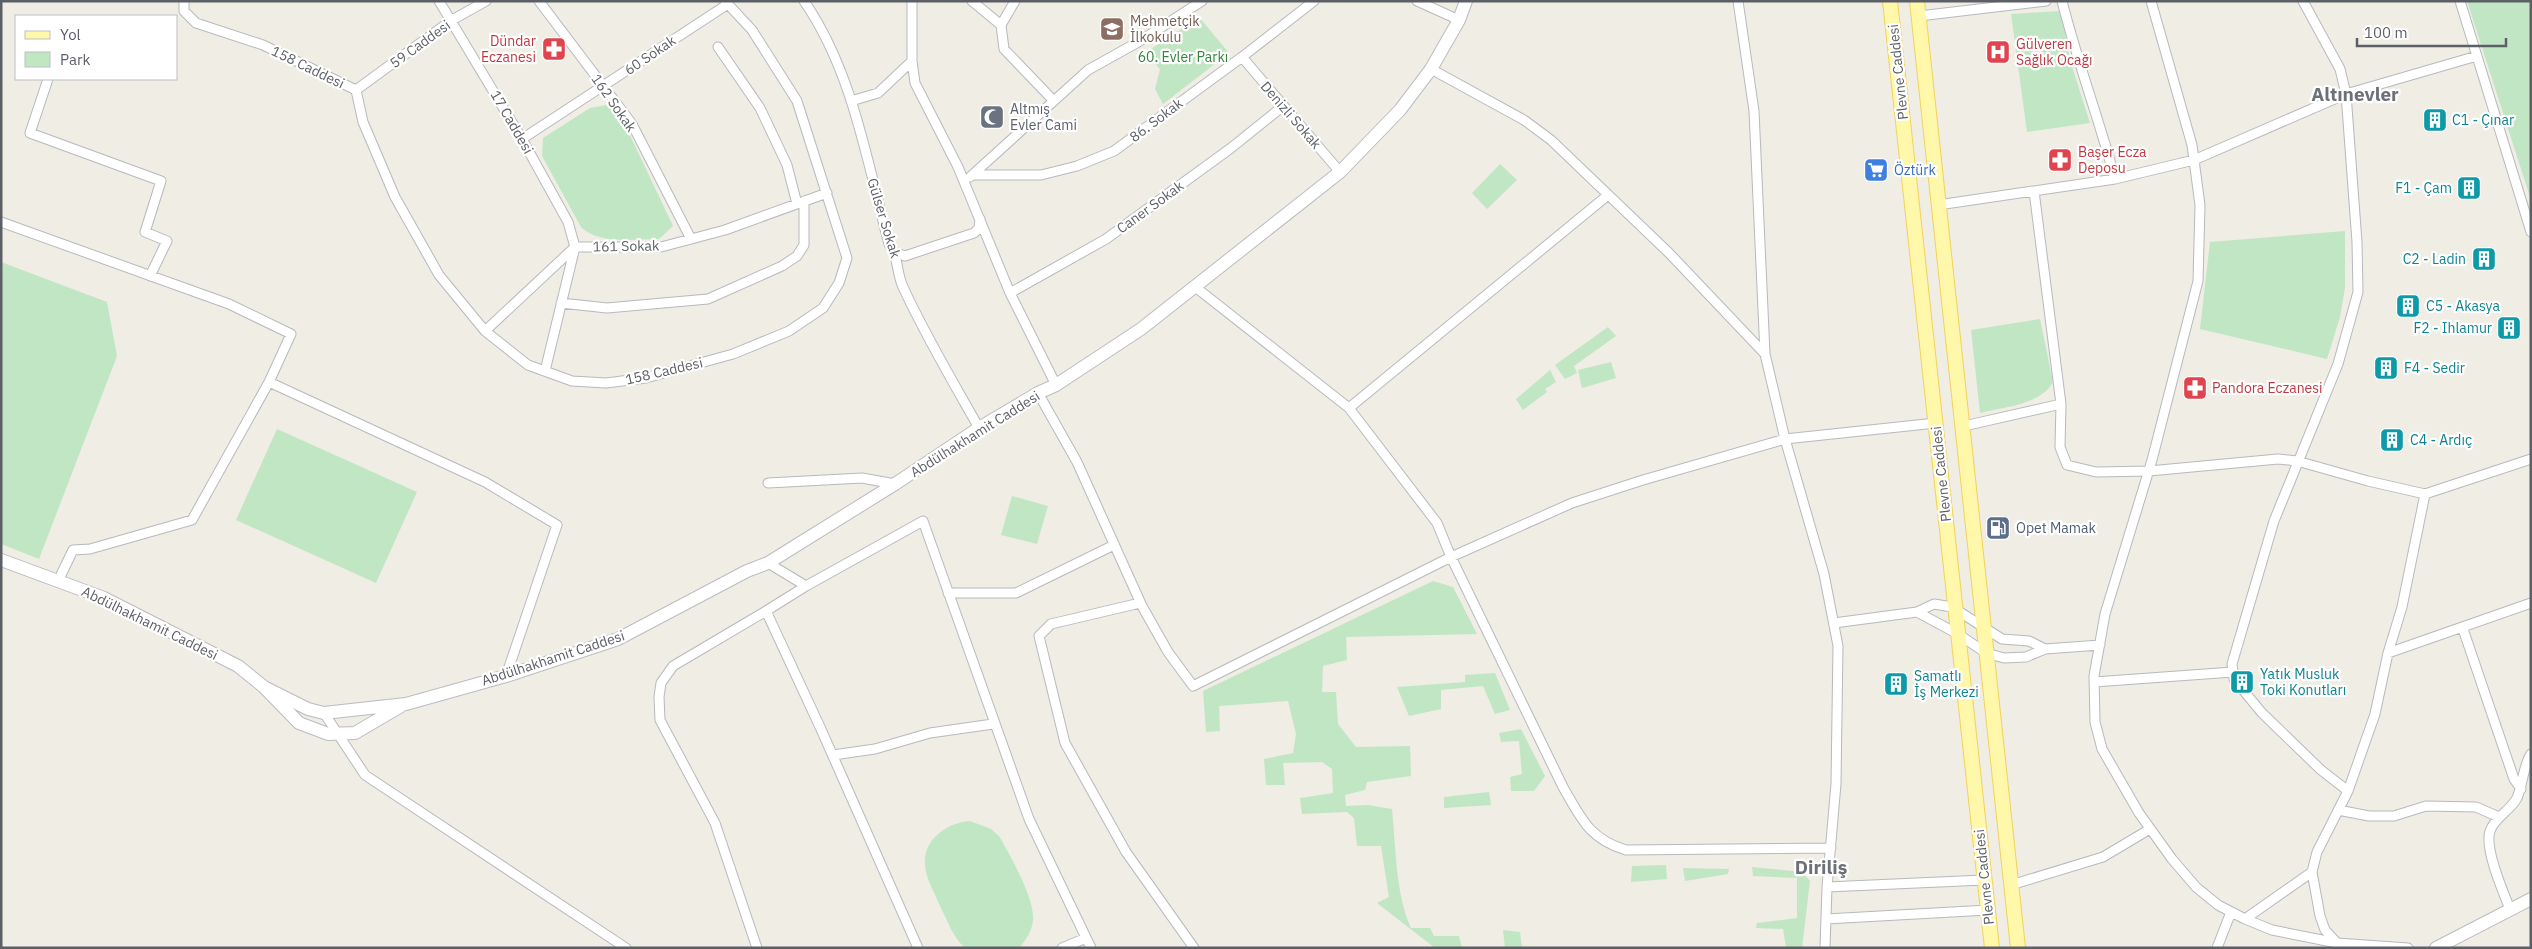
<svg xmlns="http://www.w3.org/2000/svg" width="2532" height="949" font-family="'IBM Plex Sans',sans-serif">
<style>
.green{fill:#c1e6c4}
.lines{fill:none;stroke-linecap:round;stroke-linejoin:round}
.street-casing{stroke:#b7b9be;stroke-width:11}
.secondary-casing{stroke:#babcc2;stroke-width:14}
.primary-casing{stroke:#f1d25b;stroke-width:16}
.street{stroke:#fff;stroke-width:9}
.secondary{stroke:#fff;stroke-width:12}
.primary{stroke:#fff7a9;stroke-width:14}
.labels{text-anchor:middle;stroke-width:4.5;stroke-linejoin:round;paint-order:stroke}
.education-label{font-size:14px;fill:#785e54;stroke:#fff;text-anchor:start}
.health-label{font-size:14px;fill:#be3a42;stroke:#fff;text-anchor:start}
.street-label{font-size:14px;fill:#5c5f65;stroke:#fff}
.park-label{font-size:14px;fill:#35843e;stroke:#fff}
.worship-label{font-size:14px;fill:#5b616d;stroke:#fff;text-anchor:start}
.culture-label{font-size:14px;fill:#0d838f;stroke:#fff;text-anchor:start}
.shop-label{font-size:14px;fill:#366cbe;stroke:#fff;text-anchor:start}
.service-label{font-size:14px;fill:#4e5e75;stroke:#fff;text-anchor:start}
.district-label{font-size:19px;font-weight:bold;fill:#6d7177;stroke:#fff}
</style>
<rect width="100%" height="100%" fill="#efede4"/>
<path class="green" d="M 2467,1 L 2531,1 L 2531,200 Z
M 2061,11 L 2070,60 L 2090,123 L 2027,132 L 2011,14 Z
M 1199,17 L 1229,53 L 1163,104 L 1155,89 L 1160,69 L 1145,53 Z
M 607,105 L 627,129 L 673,226 L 659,239 C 636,239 599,245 581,227 L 542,156 L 543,138 L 590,108 Z
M 1500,164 L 1517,180 L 1487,209 L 1472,193 Z
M 2345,231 L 2345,288 L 2340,317 L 2327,359 L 2200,329 L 2210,242 Z
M 1,262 L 107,302 L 117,356 L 39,559 L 1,544 Z
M 2040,319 L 2053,382 C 2040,405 2004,407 1980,413 L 1971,330 Z
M 1608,327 L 1616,336 L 1574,366 L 1577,373 L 1565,379 L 1555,365 Z
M 1611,362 L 1616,378 L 1582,388 L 1578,370 Z
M 1550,370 L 1556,382 L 1545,389 L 1547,392 L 1523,410 L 1516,399 Z
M 277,429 L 417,492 L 376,583 L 236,520 Z
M 1012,496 L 1048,506 L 1037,544 L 1001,535 Z
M 1433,581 L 1453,587 L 1477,634 L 1346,637 L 1347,660 L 1323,666 L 1322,692 L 1336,692 L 1338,724 L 1356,747 L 1410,746 L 1411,776 L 1367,782 L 1365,790 L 1345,795 L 1346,806 L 1368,805 L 1392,809 C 1396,847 1395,892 1411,928 L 1430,928 L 1434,936 L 1459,936 L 1462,948 L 1435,948 L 1377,903 L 1389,897 L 1381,846 L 1357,846 L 1354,818 L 1347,812 L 1302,814 L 1300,798 L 1333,793 L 1332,769 L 1322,762 L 1283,763 L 1285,785 L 1266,785 L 1264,759 L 1293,753 L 1296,734 L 1288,701 L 1219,706 L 1220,731 L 1206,732 L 1203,691 Z
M 1495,673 L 1510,710 L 1495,714 L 1483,686 L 1441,690 L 1441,709 L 1409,716 L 1397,687 L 1465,682 L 1465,675 Z
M 1521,729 L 1545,776 L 1534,791 L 1511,791 L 1510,777 L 1522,774 L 1519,741 L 1501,742 L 1499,733 Z
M 1489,792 L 1491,805 L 1444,808 L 1444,797 Z
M 970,821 L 991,829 L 999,836 C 1010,855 1035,899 1033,920 C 1032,931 1026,940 1019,948 L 965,948 C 953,937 948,922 941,908 C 936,896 929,884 926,872 C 919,843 944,823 970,821 Z
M 1666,865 L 1667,879 L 1631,882 L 1632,866 Z
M 1752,867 L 1802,872 L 1810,881 L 1802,948 L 1786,948 L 1783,929 L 1756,928 L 1757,923 L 1797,918 L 1797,878 L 1753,876 Z
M 1683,868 L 1729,869 L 1728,874 L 1685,881 Z
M 1503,930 L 1520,932 L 1522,948 L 1505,948 Z"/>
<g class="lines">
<defs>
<path id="street" d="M 184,1 L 184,11 L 196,23 L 263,45 L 356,90 L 363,122 L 395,197 L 439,275 L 485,331 L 528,365 L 572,381 L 606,383 L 646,378 L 733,354 L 789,331 L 823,308 L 839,283 L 847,258 L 797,101 L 752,30 L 725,1
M 439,1 L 522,139 L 568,222 L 575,247 L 545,371
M 539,1 L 632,124 L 691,239
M 804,1 C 853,72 867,162 889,244 C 899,257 896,272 903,287 C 925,335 953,382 979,428
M 912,1 L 912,61 L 915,83 L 958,167 L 1010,293 L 1056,385
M 972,1 L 1001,25
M 1015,1 L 1001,25 L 1004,49 L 1053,100
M 1417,1 L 1459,20
M 1738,1 L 1754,111 L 1765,354 L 1785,439 L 1824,574 L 1838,646 L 1836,784 L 1827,887 L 1825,948
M 2062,1 C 2077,61 2099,119 2115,179
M 2151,1 L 2192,145 L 2200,205 L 2198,281 L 2152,460 L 2105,614 L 2094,676 L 2095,722 L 2102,749 L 2139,813 L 2172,859 L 2196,887 L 2218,905 L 2245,919 L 2312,872
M 2303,1 L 2340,69 L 2346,94 L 2357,242 L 2358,292 L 2338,364 L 2274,521 L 2232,664 L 2234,679 L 2262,713 L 2321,770 L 2348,791
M 2460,1 L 2531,232
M 1919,16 L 2046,1
M 718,47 L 760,108 L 787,165 L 797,204
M 1242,57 L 1340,172
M 1431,69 L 1524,120 L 1551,140 L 1669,253 L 1765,354
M 48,79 L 30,133 L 161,181 L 145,232 L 167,241 L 150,276
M 356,90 L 452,20 L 486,1
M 851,101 L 878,93 L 912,61
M 522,139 L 728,4
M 973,175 L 1041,175 L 1077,166 L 1114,151 L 1242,57 L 1314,1
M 970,177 L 1088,70 L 1140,41 L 1202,1
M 2034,191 L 2061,404 L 2060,447 L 2067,465 L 2096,472 L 2149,471 L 2278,459 L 2297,461 L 2368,481 L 2425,494
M 1938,205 L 2115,179 L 2194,160 L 2346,94 L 2477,56
M 1,222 L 229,304 L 291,334 L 269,382
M 575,247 L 661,247 L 725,230 L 827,193
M 896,253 L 905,256 L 974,233 L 979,228 L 980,219
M 1194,286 L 1349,408 L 1437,523 L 1451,557 L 1563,787 C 1581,818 1589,839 1626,850 L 1831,848
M 1010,293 L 1106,239 L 1231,148 L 1282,107
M 561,303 L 607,308 L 708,299 L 782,266 L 797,256 L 804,245 L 804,201
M 485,331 L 575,247
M 1038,393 L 1077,462 L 1142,606 L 1168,652 L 1193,686 L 1451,557 L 1572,503 L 1643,480 L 1785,439 L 1936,423
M 1349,408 L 1608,195
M 1964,426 L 2061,404
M 768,483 L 862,478 L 895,484
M 768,563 L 806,586 L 923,521 L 1029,819 L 1091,948
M 58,581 L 73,550 L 90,549 L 192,520 L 269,382 L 485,482 L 557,525 L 506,676
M 806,586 L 766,611 L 820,727 L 918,948
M 948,593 L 1016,593 L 1114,545
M 1140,603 L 1051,624 L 1039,636 L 1065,743 L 1126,852 L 1194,948
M 1917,612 L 1958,634 L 1986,653 L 2004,658 L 2026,657 L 2045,649 L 2100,645
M 1834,623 L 1917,612 L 1934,604 L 1952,607 L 2002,639 L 2029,641 L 2045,649
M 2463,629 L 2514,779 L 2521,789
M 2388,653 L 2531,603
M 2094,682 L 2233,672
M 324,713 L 365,775 L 626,948
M 833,755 L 875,749 L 930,733 L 993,724
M 2338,810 L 2369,816 L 2394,816 L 2426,806 L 2476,807 L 2499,817
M 2011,885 L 2103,857 L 2150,829
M 1827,887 L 1984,880
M 2510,909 C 2503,892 2484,848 2490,831 C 2495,817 2510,811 2517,798 C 2523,784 2523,766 2531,754
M 1826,919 L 1988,910
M 2245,919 L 2272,930 L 2337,943
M 757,948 L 715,823 L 660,720 L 659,697 L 661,683 L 673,666 L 766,611
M 1062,948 L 1086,938
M 2217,948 L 2231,912
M 2408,948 L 2337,943 L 2325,930 L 2320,916 L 2312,872 L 2317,852 L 2348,791 L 2375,714 L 2388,653 L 2402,607 L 2425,494 L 2531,459"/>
<path id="secondary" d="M 1,560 L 104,598 L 238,666 L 264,687 L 299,723 L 328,734 L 355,733 L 401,706
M 264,687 L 308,709 L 324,713 L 406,704 L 506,676 L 618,639 L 747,571 L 768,563 L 895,484 L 979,428 L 1038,393 L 1056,385 L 1141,329 L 1340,172 L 1400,110 L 1431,69 L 1459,20 L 1466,1
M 2436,948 L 2531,899"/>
<path id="primary" d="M 1890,1 L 1992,948
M 1917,1 L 2018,948"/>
</defs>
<use href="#street" class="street-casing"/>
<use href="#secondary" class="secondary-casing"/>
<use href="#primary" class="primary-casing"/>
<use href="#street" class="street"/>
<use href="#secondary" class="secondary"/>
<use href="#primary" class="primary"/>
</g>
<defs>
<symbol id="school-square" viewBox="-11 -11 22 22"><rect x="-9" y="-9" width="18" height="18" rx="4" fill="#8d6e63" stroke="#fff"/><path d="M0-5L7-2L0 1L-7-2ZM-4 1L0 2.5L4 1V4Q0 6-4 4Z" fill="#fff"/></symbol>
<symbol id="pharmacy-square" viewBox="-11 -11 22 22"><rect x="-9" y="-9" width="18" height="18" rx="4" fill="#e0444e" stroke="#fff"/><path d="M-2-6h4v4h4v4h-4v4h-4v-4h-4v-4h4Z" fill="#fff"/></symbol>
<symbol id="hospital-square" viewBox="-11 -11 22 22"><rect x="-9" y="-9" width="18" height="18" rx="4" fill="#e0444e" stroke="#fff"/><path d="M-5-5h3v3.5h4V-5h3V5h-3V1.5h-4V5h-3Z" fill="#fff"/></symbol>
<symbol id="mosque-square" viewBox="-11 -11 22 22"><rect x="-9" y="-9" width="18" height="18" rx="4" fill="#6b7280" stroke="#fff"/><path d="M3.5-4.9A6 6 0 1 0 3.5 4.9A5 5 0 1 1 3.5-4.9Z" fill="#fff"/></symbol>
<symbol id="building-square" viewBox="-11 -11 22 22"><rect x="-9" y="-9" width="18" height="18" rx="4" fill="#0f9aa8" stroke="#fff"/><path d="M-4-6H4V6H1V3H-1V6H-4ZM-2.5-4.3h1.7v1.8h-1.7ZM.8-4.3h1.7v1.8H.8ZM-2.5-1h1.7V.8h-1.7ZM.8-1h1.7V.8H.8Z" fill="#fff"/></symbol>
<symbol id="supermarket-square" viewBox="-11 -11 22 22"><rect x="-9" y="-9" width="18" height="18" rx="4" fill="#3f7fe0" stroke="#fff"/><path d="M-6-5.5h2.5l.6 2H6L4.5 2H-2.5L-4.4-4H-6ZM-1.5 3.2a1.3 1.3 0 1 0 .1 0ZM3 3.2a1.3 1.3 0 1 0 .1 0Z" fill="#fff"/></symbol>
<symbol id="fuel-square" viewBox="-11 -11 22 22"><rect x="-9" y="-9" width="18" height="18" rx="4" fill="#5c6f8a" stroke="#fff"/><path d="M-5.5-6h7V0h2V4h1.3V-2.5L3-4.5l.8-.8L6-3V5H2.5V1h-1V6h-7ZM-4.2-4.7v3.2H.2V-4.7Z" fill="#fff"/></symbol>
</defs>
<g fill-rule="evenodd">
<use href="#school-square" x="1098" y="15" width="28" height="28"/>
<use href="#pharmacy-square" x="540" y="35" width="28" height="28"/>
<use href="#hospital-square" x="1984" y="38" width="28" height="28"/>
<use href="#mosque-square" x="978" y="103" width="28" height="28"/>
<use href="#building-square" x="2421" y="106" width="28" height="28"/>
<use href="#pharmacy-square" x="2046" y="146" width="28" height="28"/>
<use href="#supermarket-square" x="1862" y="156" width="28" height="28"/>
<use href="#building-square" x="2455" y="174" width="28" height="28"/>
<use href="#building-square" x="2470" y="245" width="28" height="28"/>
<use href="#building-square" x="2394" y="292" width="28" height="28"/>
<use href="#building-square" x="2495" y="314" width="28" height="28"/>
<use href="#building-square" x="2372" y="354" width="28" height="28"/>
<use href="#pharmacy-square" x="2181" y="374" width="28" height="28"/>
<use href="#building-square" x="2378" y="426" width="28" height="28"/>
<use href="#fuel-square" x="1984" y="514" width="28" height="28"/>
<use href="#building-square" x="2228" y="668" width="28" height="28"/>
<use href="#building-square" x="1882" y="670" width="28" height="28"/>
</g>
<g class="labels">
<g class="education-label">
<text x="1130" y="26">Mehmetçik<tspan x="1130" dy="16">İlkokulu</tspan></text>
</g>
<g class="health-label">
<text x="536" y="46" text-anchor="end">Dündar<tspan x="536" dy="16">Eczanesi</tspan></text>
<text x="2016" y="49">Gülveren<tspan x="2016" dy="16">Sağlık Ocağı</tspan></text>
<text x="2078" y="157">Başer Ecza<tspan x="2078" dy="16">Deposu</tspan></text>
<text x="2212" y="393">Pandora Eczanesi</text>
</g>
<g class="street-label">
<text transform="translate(420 44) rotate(-36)" y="5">59 Caddesi</text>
<text transform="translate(650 55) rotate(-34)" y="5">60 Sokak</text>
<text transform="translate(308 67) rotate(26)" y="5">158 Caddesi</text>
<text transform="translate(1898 72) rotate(-96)" y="5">Plevne Caddesi</text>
<text transform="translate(614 103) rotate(55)" y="5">162 Sokak</text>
<text transform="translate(1291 115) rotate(49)" y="5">Denizli Sokak</text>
<text transform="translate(1156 120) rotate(-37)" y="5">86. Sokak</text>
<text transform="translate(512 122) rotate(60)" y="5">17 Caddesi</text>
<text transform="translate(1150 207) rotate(-36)" y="5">Caner Sokak</text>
<text transform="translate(884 218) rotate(73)" y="5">Gülser Sokak</text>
<text transform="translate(626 246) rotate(-1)" y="5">161 Sokak</text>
<text transform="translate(664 371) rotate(-13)" y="5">158 Caddesi</text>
<text transform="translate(975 434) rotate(-32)" y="5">Abdülhakhamit Caddesi</text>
<text transform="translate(1941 474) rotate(-96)" y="5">Plevne Caddesi</text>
<text transform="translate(150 623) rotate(26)" y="5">Abdülhakhamit Caddesi</text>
<text transform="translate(553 658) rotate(-18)" y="5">Abdülhakhamit Caddesi</text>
<text transform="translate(1984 877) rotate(-96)" y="5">Plevne Caddesi</text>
</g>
<g class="park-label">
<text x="1183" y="62">60. Evler Parkı</text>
</g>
<g class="worship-label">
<text x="1010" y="114">Altmış<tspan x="1010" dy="16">Evler Cami</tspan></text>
</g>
<g class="culture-label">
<text x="2452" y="125">C1 - Çınar</text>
<text x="2452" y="193" text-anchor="end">F1 - Çam</text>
<text x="2466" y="264" text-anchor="end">C2 - Ladin</text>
<text x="2426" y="311">C5 - Akasya</text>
<text x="2492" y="333" text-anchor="end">F2 - Ihlamur</text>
<text x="2404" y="373">F4 - Sedir</text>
<text x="2410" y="445">C4 - Ardıç</text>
<text x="2260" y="679">Yatık Musluk<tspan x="2260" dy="16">Toki Konutları</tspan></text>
<text x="1914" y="681">Samatlı<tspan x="1914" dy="16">İş Merkezi</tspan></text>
</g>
<g class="shop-label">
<text x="1894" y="175">Öztürk</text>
</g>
<g class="service-label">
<text x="2016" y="533">Opet Mamak</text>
</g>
<g class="district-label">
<text x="2355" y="101">Altınevler</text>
<text x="1821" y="874">Diriliş</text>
</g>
</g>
<rect width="2532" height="949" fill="none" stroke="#5c5f65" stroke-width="5"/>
<rect x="15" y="15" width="162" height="65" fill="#ffffff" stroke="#bebfc1"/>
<rect x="25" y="31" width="25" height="8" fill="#fff7a9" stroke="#bebfc1"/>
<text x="60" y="40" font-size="15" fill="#5c5f65">Yol</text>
<rect x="25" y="52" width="25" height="15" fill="#c1e6c4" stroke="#bebfc1"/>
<text x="60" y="65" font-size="15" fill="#5c5f65">Park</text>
<path d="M2357 38v8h149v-8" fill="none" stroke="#5c5f65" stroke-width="2.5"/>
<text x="2364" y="38" font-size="15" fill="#5c5f65" stroke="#ffffff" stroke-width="4" paint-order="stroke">100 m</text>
</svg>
